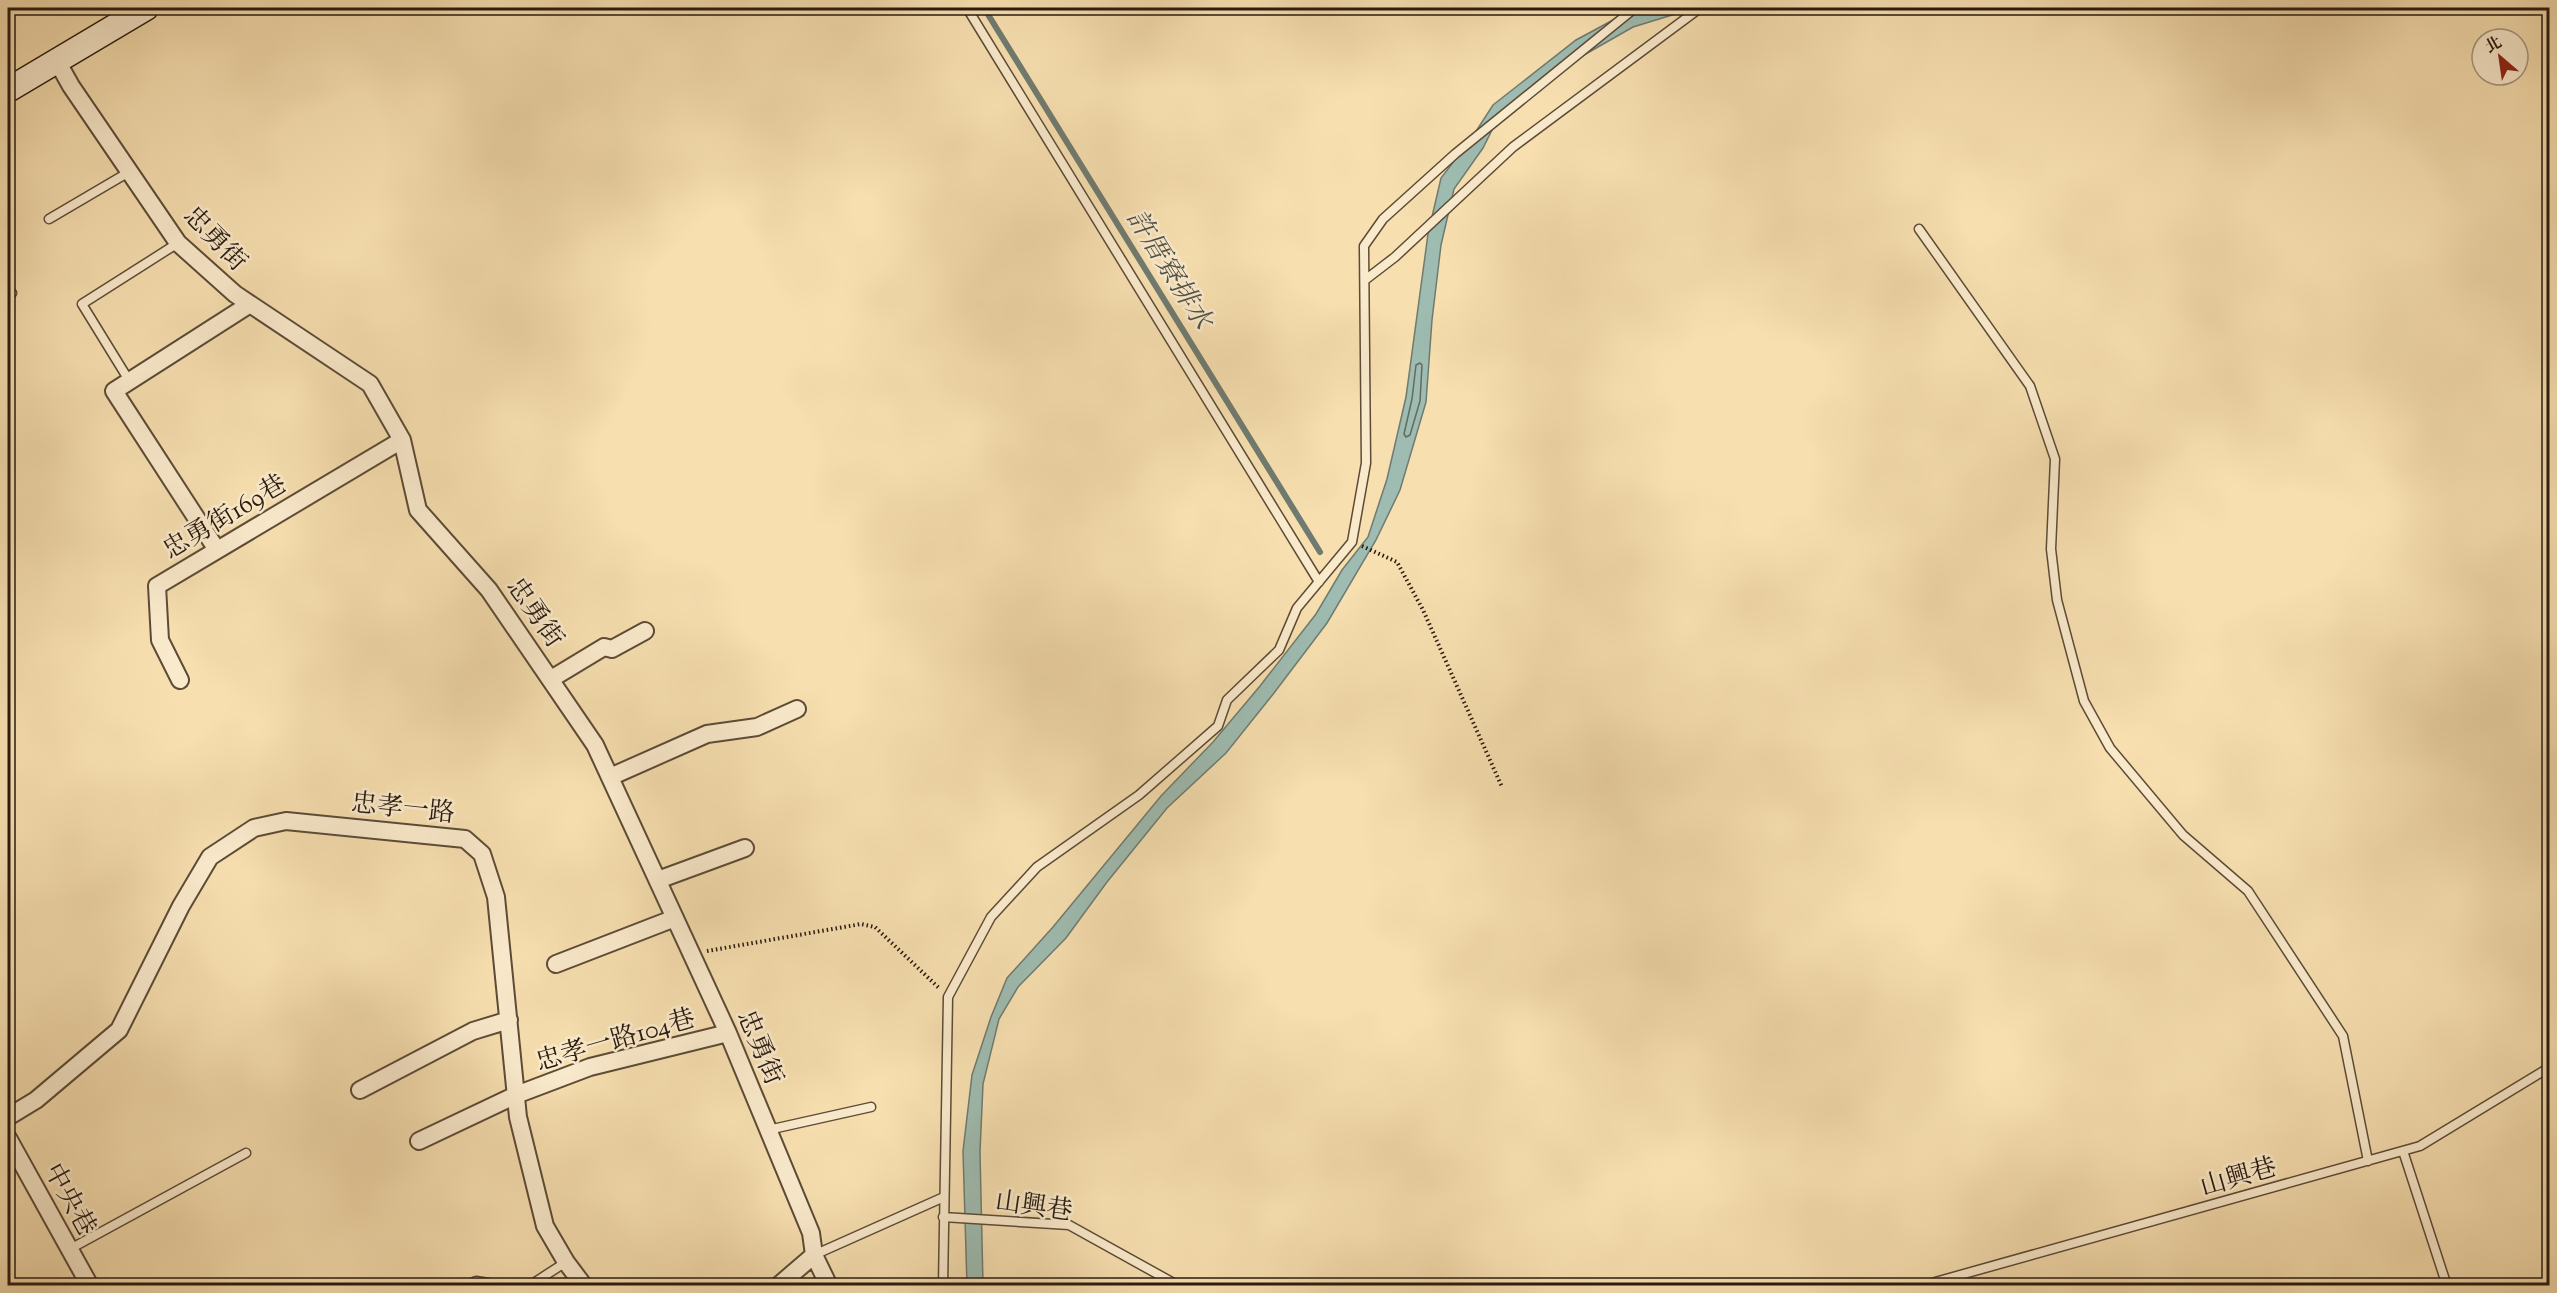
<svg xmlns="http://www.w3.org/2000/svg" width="2557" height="1293" font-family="'Sorts Mill Goudy','Noto Serif TC',serif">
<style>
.water{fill:#9ebcb1;stroke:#6f7b70;stroke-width:1.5}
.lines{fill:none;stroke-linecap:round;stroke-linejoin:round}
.shore{stroke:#636b60;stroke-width:1.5}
.stream{stroke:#6f7b70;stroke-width:6}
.lane-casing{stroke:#5c4b37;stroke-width:11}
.street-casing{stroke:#5c4b37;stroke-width:20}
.secondary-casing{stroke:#281a0f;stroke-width:27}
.path{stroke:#281a0f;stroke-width:4;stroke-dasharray:1.5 3;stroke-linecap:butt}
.lane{stroke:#faeacc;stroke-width:8}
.street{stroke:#faeacc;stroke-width:16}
.secondary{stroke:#faeacc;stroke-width:24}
.labels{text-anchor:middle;stroke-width:5;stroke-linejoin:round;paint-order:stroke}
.street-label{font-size:26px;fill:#281a0f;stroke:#faeacc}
.water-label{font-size:27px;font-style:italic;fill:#515348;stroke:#faeacc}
</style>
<rect width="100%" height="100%" fill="#f7dfb0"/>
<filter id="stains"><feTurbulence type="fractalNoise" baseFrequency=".00333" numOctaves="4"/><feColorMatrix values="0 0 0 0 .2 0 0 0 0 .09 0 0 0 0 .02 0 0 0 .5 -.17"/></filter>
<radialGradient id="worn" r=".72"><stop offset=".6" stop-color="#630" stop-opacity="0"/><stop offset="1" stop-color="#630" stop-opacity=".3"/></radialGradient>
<path class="water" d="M 1646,8 L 1695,8 L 1633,27 L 1584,55 L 1499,116 L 1483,148 L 1454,189 L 1441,245 L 1432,320 L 1426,402 L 1400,490 L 1376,540 L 1327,623 L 1274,693 L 1226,753 L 1167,808 L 1107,882 L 1066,938 L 1018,987 L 999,1019 L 983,1084 L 980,1152 L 983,1285 L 967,1286 L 963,1151 L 972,1075 L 991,1017 L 1007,978 L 1053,927 L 1161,796 L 1213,742 L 1260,686 L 1316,614 L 1342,570 L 1368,537 L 1387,479 L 1406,397 L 1428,234 L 1441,178 L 1471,139 L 1493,105 L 1576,40 L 1626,13 Z"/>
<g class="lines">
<path class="shore" d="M 1420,363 L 1422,365 L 1420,401 L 1410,435 L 1406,437 L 1404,434 L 1412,399 L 1416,365 Z"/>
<path class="stream" d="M 984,8 L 1320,552"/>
<defs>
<path id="lane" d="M 967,8 L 1319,582
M 49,219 L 129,172
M 1919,229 L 2030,386 L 2055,459 L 2051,549 L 2057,600 L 2084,701 L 2110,748 L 2183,835 L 2248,891 L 2343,1036 L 2368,1161
M 1365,280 L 1395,257 L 1513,147 L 1700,8
M 8,296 L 12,293
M 130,382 L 82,304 L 178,243
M 768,1130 L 871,1107
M 2403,1151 L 2447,1286
M 943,1217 L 1069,1225 L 1179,1286
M 70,1249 L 246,1153
M 814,1255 L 944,1197
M 465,1286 L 476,1281 L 507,1286
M 529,1286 L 566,1262
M 943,1286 L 948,997 L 991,917 L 1037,867 L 1139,795 L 1218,726 L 1227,700 L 1279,650 L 1297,608 L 1352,542 L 1366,463 L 1364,246 L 1383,219 L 1455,154 L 1635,8
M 1921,1286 L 2420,1146 L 2550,1067"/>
<path id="street" d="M 57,61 L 71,86 L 178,243 L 235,294 L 370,384 L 402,440 L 418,510 L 489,590 L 595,745 L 728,1033 L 811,1233 L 814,1255 L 778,1286
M 217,550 L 114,391 L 250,304
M 551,679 L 604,647 L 612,649 L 645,631
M 180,680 L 160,640 L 157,586 L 402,440
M 610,777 L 707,734 L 757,727 L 797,709
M 658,880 L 745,848
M 556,964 L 675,918
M 360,1090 L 473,1031 L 509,1020
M 8,1117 L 36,1100 L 119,1030 L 181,906 L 210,857 L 254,828 L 286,821 L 465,839 L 482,854 L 496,897 L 518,1117 L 545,1226 L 566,1262 L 584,1286
M 8,1138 L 90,1286
M 419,1141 L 516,1095 L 590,1067 L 728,1033
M 814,1255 L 829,1286"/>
<path id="secondary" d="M 8,90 L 146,8"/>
</defs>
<use href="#lane" class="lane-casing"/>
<use href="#street" class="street-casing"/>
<use href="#secondary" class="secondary-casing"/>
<path class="path" d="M 1362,546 L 1397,562 L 1423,610 L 1502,787
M 707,951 L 861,924 L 875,927 L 939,988"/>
<use href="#lane" class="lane"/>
<use href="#street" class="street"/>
<use href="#secondary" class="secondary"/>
</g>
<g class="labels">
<g class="street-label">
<text transform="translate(216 238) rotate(46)" y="9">忠勇街</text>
<text transform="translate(224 516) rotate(-31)" y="9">忠勇街169巷</text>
<text transform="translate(536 612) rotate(55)" y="9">忠勇街</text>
<text transform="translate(403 807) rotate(6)" y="9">忠孝一路</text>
<text transform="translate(615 1039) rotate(-16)" y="9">忠孝一路104巷</text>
<text transform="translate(761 1047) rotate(67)" y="9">忠勇街</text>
<text transform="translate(2238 1176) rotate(-16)" y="9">山興巷</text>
<text transform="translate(71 1199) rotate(61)" y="9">中央巷</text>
<text transform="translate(1034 1205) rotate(8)" y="9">山興巷</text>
</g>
<g class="water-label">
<text transform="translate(1170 269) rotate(58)" y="9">許厝寮排水</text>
</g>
</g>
<rect width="2557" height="1293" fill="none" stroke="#f7dfb0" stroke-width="30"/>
<rect x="9" y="9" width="2539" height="1275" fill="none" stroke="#281a0f" stroke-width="3"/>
<rect x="15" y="15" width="2527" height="1263" fill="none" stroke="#281a0f" stroke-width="1.5"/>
<g transform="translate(2500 57) rotate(331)"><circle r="28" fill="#faeacc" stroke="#a69780" stroke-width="1.5"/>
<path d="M0-4.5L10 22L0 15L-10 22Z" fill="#8f2418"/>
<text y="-9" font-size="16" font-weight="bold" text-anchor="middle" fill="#281a0f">北</text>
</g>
<rect width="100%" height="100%" filter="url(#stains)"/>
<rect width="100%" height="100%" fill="url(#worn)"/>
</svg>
